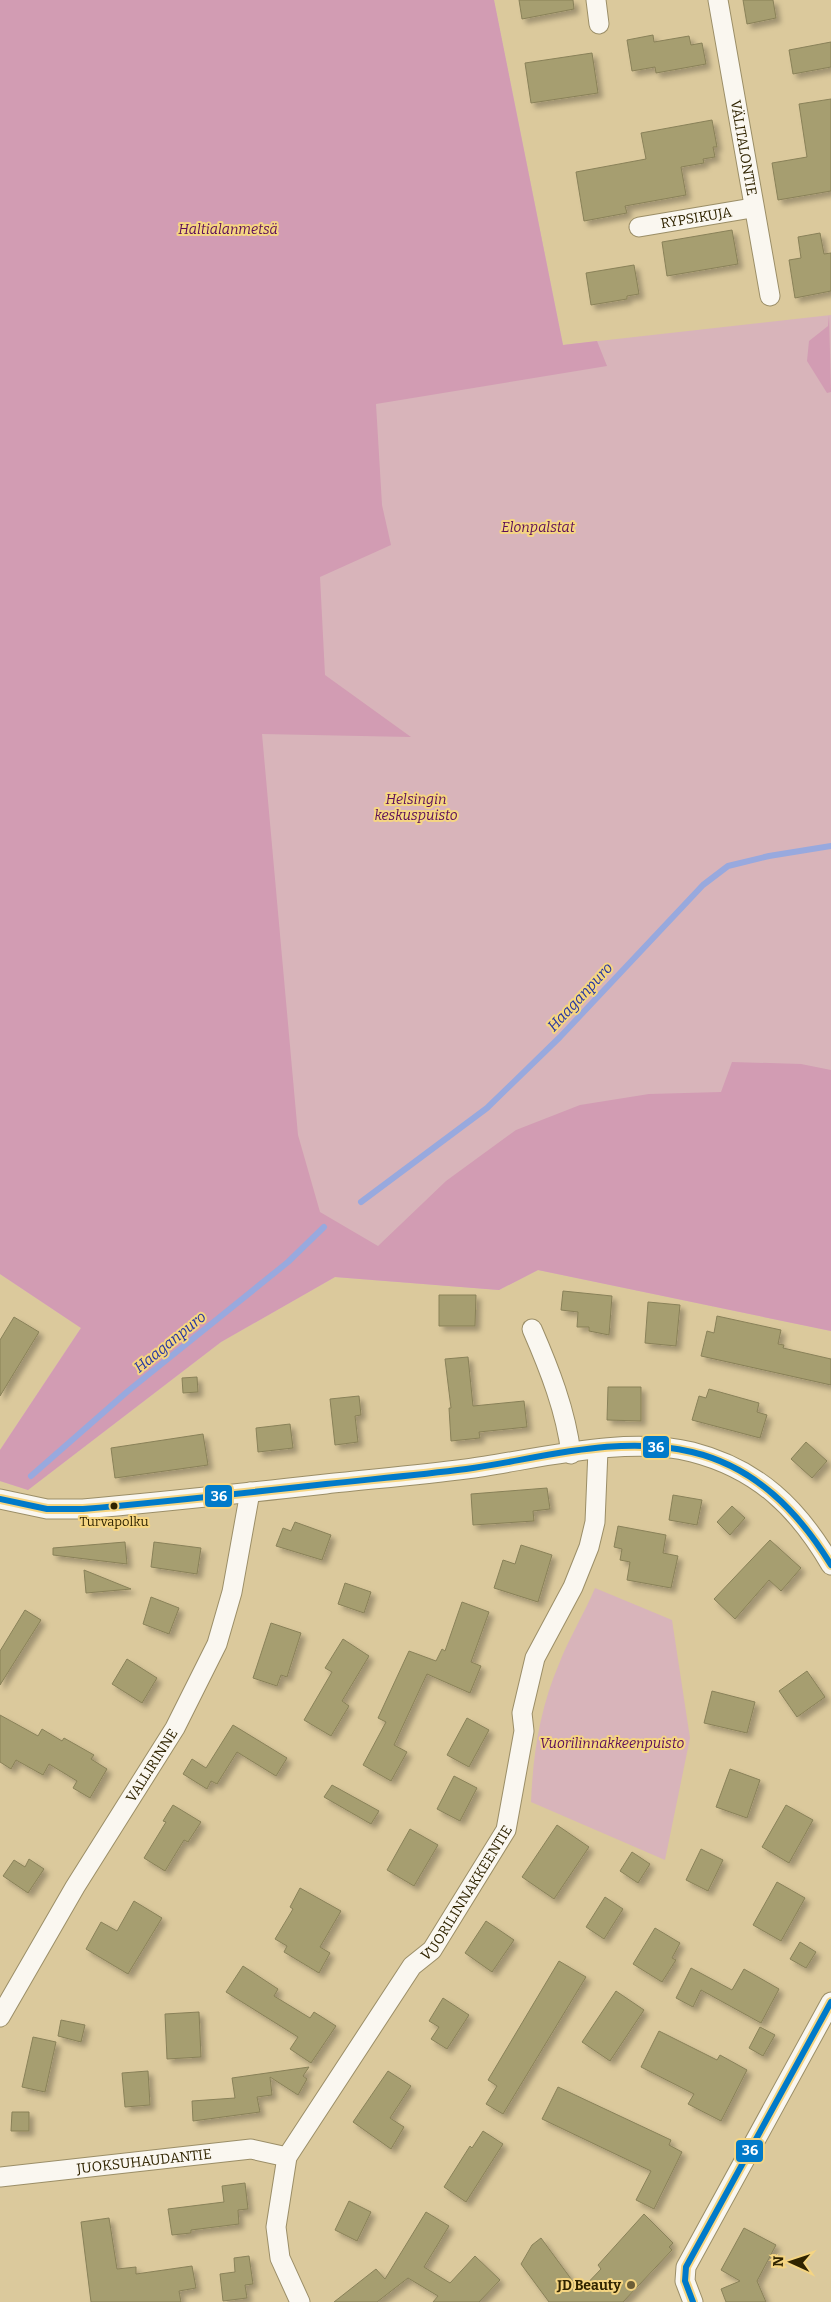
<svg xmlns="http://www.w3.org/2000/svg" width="831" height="2302" font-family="Bitter,serif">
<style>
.green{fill:#d8b4ba}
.forest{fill:#d29cb3}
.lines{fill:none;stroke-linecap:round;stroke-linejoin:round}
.stream{stroke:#98a9de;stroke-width:6}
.building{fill:#a69e6f;stroke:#898159;filter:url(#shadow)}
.street-casing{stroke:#9b8e67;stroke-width:21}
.street{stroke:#faf7f0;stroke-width:19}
.bus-1-casing{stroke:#f5d582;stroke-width:10}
.bus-1{stroke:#007ac9;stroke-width:6}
.bus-dot{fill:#302400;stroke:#f5d582;stroke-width:2}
.poi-dot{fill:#6c5e37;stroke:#f5d582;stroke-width:2}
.labels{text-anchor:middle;stroke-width:4;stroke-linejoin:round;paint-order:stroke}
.bus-label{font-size:13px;fill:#302400;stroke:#f5d582}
.street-label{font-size:14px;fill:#302400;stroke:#f5d582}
.park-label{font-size:14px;font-style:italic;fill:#5b0e5a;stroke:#f5d582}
.poi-label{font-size:14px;font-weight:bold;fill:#302400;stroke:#f5d582;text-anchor:end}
.water-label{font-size:15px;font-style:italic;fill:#2436a2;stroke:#f5d582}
.line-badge{stroke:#f5d582;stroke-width:2}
.badge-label{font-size:14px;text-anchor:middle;font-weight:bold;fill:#fff}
</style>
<defs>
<filter id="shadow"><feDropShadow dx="4.5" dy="4.5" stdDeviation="2.5" flood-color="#0004"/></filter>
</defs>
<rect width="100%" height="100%" fill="#dbc99c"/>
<path class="green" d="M 0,0 L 494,0 L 563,345 L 831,315 L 831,1331 L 538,1270 L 499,1290 L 335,1277 L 221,1342 L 28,1490 L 0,1481 L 0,1450 L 81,1328 L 0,1274 Z
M 595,1588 L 672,1620 L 690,1738 L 665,1860 L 531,1802 C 533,1754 540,1708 559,1664 C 569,1638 584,1614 595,1588 Z"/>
<path class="forest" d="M 0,0 L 494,0 L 563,345 L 597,341 L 607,366 L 376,404 L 382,505 L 391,545 L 320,577 L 325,675 L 411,737 L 262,734 L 298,1135 L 320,1212 L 378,1246 L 446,1181 L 516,1130 L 580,1105 L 649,1094 L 721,1092 L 732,1062 L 801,1064 L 831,1070 L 831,1331 L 538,1270 L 499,1290 L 335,1277 L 221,1342 L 28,1490 L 0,1481 L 0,1450 L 81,1328 L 0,1274 Z
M 829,315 L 831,392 L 827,393 L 807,361 L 809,341 L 828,326 Z"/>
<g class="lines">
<path class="stream" d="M 361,1202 L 487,1108 L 560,1037 L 703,885 L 728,866 L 769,856 L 831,846
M 31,1476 L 128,1391 L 288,1262 L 324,1227"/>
</g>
<path class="building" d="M 519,0 L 573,0 L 574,9 L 522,19 Z
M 743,0 L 773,0 L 776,18 L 747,24 Z
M 653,35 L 654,42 L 689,36 L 691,45 L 702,43 L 706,64 L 656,73 L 655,67 L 632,71 L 627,40 Z
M 831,42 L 831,67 L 793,74 L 789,50 Z
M 592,53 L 598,93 L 531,103 L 525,63 Z
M 831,99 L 831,191 L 778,200 L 772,163 L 807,157 L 799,104 Z
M 712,120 L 717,147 L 713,147 L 715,157 L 703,159 L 704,163 L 681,167 L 686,195 L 625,206 L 627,213 L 584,221 L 576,172 L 646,159 L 641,133 Z
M 732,230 L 738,264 L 667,276 L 662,242 Z
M 820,233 L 824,254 L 831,253 L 831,291 L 795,298 L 789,260 L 801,258 L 798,237 Z
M 634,265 L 639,294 L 627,296 L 627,299 L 591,305 L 586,273 Z
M 563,1291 L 612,1296 L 609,1335 L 589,1331 L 589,1327 L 577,1327 L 578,1312 L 561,1310 Z
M 439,1295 L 476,1295 L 475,1326 L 439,1326 Z
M 648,1302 L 680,1305 L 676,1346 L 645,1343 Z
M 717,1316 L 781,1330 L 778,1344 L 784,1345 L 783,1348 L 831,1359 L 831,1385 L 701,1356 L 707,1331 L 714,1333 Z
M 14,1317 L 39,1332 L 0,1396 L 0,1340 Z
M 468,1357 L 473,1406 L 524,1401 L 527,1427 L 479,1432 L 480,1438 L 451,1441 L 449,1408 L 451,1408 L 445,1359 Z
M 197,1377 L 198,1392 L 183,1393 L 182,1378 Z
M 608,1387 L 641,1387 L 641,1421 L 607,1420 Z
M 709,1389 L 759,1403 L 757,1412 L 767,1415 L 760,1438 L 692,1420 L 699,1396 L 706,1398 Z
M 359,1396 L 361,1415 L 355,1416 L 358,1442 L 335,1445 L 330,1399 Z
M 290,1424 L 293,1448 L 258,1452 L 256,1428 Z
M 203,1434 L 208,1465 L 115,1478 L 111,1448 Z
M 806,1442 L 827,1461 L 812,1478 L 791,1459 Z
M 547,1488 L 550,1509 L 533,1511 L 534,1521 L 473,1525 L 471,1494 Z
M 673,1495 L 702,1500 L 697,1525 L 669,1520 Z
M 732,1506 L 745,1518 L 730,1535 L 717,1522 Z
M 295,1522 L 331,1535 L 322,1560 L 276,1546 L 283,1528 L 291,1531 Z
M 618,1526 L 666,1535 L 663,1553 L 678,1556 L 671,1588 L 627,1580 L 630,1562 L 620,1560 L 622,1549 L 614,1547 Z
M 770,1540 L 801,1568 L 781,1591 L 769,1580 L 735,1619 L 714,1599 Z
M 125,1542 L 127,1564 L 53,1555 L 53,1548 Z
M 154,1542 L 201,1548 L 197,1574 L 151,1567 Z
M 521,1545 L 552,1555 L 538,1602 L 494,1588 L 503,1560 L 515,1564 Z
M 84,1570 L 131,1589 L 86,1593 Z
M 345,1583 L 371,1592 L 364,1613 L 338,1604 Z
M 151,1597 L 179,1608 L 169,1634 L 143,1624 Z
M 462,1602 L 489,1612 L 471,1662 L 481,1666 L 470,1693 L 427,1674 L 394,1745 L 407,1752 L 391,1781 L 363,1765 L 386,1722 L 378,1718 L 409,1651 L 436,1661 L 442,1649 L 445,1651 Z
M 25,1610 L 41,1620 L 0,1685 L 0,1651 Z
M 271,1623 L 301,1633 L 287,1677 L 281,1675 L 277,1686 L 253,1678 Z
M 343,1639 L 369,1656 L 342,1701 L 349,1706 L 331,1736 L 304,1720 L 332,1672 L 325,1668 Z
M 127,1659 L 157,1678 L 142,1703 L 112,1684 Z
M 807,1671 L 825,1697 L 797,1717 L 779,1691 Z
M 712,1691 L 755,1702 L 747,1733 L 704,1723 Z
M 0,1715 L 38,1736 L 42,1729 L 62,1741 L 64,1738 L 94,1755 L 91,1759 L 107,1769 L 90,1798 L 73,1788 L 77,1781 L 49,1764 L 43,1775 L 16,1760 L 11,1769 L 0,1762 Z
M 467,1718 L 489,1730 L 469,1767 L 447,1755 Z
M 233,1725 L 287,1758 L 276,1776 L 237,1752 L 217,1784 L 211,1781 L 207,1789 L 183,1774 L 192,1759 L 206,1768 Z
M 730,1769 L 760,1780 L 747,1818 L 716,1807 Z
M 454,1776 L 477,1788 L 460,1821 L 437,1809 Z
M 332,1785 L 379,1811 L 371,1824 L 324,1797 Z
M 173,1805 L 201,1822 L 188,1842 L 184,1840 L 165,1871 L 144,1858 L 166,1822 L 163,1821 Z
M 786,1805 L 813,1820 L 789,1863 L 762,1847 Z
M 557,1825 L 589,1847 L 554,1899 L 522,1877 Z
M 410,1829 L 438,1845 L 414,1886 L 387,1870 Z
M 701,1849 L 723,1860 L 708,1891 L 686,1880 Z
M 632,1852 L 650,1864 L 638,1883 L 620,1871 Z
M 29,1859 L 44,1869 L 28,1893 L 3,1876 L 14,1860 L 25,1867 Z
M 777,1882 L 805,1898 L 781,1941 L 753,1925 Z
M 300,1888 L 341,1911 L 320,1947 L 330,1953 L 319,1973 L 284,1952 L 287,1946 L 275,1939 L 293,1909 L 290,1907 Z
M 605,1897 L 623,1909 L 604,1939 L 586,1927 Z
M 134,1901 L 162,1918 L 128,1974 L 86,1949 L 101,1922 L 117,1931 Z
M 486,1921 L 514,1940 L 492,1972 L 465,1953 Z
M 655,1928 L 680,1943 L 672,1958 L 676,1960 L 662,1982 L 633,1964 Z
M 800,1942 L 816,1952 L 806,1968 L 790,1959 Z
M 559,1961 L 586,1977 L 503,2114 L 486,2104 L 497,2086 L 488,2080 Z
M 243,1966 L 278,1989 L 274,1996 L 310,2018 L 314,2012 L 336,2026 L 311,2063 L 290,2049 L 298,2037 L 226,1992 Z
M 691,1968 L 732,1990 L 744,1969 L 779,1989 L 761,2023 L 701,1990 L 693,2007 L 676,1998 Z
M 616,1991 L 644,2010 L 610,2061 L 582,2042 Z
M 443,1998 L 469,2015 L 447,2049 L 431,2039 L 439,2027 L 429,2021 Z
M 199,2012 L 201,2057 L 167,2059 L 165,2014 Z
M 61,2020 L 85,2025 L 81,2042 L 58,2036 Z
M 760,2027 L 775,2035 L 763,2056 L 749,2048 Z
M 659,2031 L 717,2060 L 720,2055 L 747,2070 L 721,2121 L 688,2104 L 694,2094 L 641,2067 Z
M 33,2037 L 56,2042 L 45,2092 L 22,2087 Z
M 309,2067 L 303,2076 L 307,2079 L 298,2095 L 270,2077 L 272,2095 L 257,2097 L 260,2112 L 193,2121 L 192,2101 L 235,2098 L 232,2078 Z
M 148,2071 L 150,2105 L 125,2107 L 122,2073 Z
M 388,2071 L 411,2086 L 390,2118 L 404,2127 L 391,2149 L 353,2122 Z
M 558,2087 L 671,2140 L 669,2145 L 682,2152 L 654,2209 L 636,2200 L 651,2171 L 542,2119 Z
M 12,2112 L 29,2112 L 29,2131 L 11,2131 Z
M 483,2131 L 503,2144 L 466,2202 L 444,2187 L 470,2146 L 472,2148 Z
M 245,2183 L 248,2209 L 238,2210 L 239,2224 L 191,2230 L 191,2233 L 172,2235 L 168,2209 L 224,2202 L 222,2186 Z
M 349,2201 L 371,2212 L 357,2241 L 335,2230 Z
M 426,2212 L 449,2226 L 424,2267 L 450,2283 L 475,2256 L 500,2280 L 479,2302 L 433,2302 L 438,2296 L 408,2278 L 377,2302 L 334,2302 L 376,2269 L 385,2279 Z
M 644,2214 L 673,2243 L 669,2247 L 672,2250 L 623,2302 L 549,2302 L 521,2264 L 532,2245 L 541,2238 L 580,2291 L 601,2269 L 598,2265 Z
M 109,2218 L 117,2269 L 136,2267 L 136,2274 L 192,2266 L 196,2288 L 179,2291 L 181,2302 L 91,2302 L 81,2222 Z
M 744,2228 L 776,2245 L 757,2281 L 766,2302 L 726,2302 L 721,2289 L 740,2281 L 721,2270 Z
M 249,2256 L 253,2284 L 245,2285 L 247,2298 L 223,2301 L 220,2274 L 235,2272 L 234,2258 Z"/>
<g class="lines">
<defs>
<g id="street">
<path d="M 596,0 L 599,24"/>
<path id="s1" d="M 718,0 L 770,296"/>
<path id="s2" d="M 639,227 L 752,208"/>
<path d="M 532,1329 C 549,1368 566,1411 571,1454"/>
<path d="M 0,1499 L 47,1509 L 83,1509 C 164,1502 245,1493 326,1484 C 372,1479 419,1475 466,1469 C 534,1460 625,1435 692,1452 C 758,1469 798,1508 831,1565"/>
<path id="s3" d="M 0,2017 L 75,1887 L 175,1728 L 217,1644 L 232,1592 L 250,1492"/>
<path id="s4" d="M 0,2177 L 251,2149 L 287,2157"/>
<path id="s5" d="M 300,2302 L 280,2258 L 276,2227 L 287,2157 L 412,1966 L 432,1950 L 506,1830 L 524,1731 L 522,1713 L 535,1658 L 573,1587 L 589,1547 L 595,1522 L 598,1450"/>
<path d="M 693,2302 L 685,2281 L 686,2267 L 831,2002"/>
</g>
</defs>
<use href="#street" class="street-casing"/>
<use href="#street" class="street"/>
<defs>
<path id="bus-1" d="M 0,1499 L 47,1509 L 83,1509 C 164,1502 245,1493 326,1484 C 373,1479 419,1475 466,1469 C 539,1459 618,1434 692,1452 C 755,1467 798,1511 831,1565
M 693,2302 L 685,2281 L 686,2267 L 831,2002"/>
</defs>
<use href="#bus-1" class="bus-1-casing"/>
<use href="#bus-1" class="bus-1"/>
</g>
<circle class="bus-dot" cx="114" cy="1506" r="4.5"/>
<circle class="poi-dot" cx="631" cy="2285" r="5"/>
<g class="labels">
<g class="bus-label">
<text x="114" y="1526">Turvapolku</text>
</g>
<g class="street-label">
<text dy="5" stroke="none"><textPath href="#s1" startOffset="150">VÄLITALONTIE</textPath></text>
<text dy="5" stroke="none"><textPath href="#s2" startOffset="58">RYPSIKUJA</textPath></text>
<text dy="5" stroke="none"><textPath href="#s3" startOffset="294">VALLIRINNE</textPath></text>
<text dy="5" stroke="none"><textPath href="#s5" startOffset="471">VUORILINNAKKEENTIE</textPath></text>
<text dy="5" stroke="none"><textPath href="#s4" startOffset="145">JUOKSUHAUDANTIE</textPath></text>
</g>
<g class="park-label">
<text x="228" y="234">Haltialanmetsä</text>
<text x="538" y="532">Elonpalstat</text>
<text x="416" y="804">Helsingin<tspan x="416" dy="16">keskuspuisto</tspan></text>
<text x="612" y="1748">Vuorilinnakkeenpuisto</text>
</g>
<g class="poi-label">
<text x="621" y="2290">JD Beauty</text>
</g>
<g class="water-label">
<text transform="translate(580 997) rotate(-47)" y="5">Haaganpuro</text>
<text transform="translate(170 1342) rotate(-39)" y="5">Haaganpuro</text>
</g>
</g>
<g class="line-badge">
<rect x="642" y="1435" width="28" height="24" rx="5" fill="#007ac9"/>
<rect x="204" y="1484" width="29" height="24" rx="5" fill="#007ac9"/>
<rect x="735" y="2139" width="29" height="24" rx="5" fill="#007ac9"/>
</g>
<g class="badge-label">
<text x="656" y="1452">36</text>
<text x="219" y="1501">36</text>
<text x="750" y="2155">36</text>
</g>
<g transform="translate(791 2262) rotate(273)" stroke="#f5d582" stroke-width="4" paint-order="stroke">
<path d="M0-4L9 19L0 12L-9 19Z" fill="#302400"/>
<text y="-8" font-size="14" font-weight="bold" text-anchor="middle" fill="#302400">N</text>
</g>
</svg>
